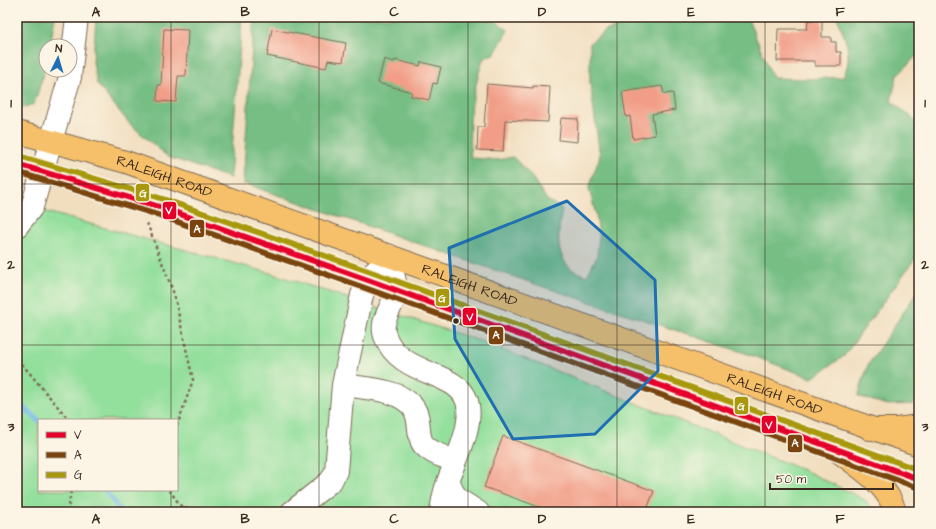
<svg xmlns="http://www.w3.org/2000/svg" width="936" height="529" font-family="'Architects Daughter',sans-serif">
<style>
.green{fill:#93df9c;stroke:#67845d;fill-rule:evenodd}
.forest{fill:#76be84;stroke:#587451}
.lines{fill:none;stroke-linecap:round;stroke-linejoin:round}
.stream{stroke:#6db9e7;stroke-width:5}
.building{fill:#f19d87}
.minor-casing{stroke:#7b6956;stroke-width:24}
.major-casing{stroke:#7b6956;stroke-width:24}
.highway-casing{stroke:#7b6956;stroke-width:24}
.path{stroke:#7b6956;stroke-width:2.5;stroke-dasharray:3 3;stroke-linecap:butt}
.minor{stroke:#fff;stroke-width:22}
.major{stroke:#f6c06b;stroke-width:22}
.highway{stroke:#f6c06b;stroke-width:22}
.bus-1-casing{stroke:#fcf5e5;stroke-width:9}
.bus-2-casing{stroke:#fcf5e5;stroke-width:9}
.bus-3-casing{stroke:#fcf5e5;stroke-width:9}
.bus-1{stroke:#e4002b;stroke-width:6}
.bus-2{stroke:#794410;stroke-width:6}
.bus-3{stroke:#a8980e;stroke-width:6}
.marked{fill:#1f6fb2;fill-opacity:0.2;stroke:#1f6fb2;stroke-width:3;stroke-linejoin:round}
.grid{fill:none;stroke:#3b2a1e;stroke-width:1;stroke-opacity:0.55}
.bus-dot{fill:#3b2a1e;stroke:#fcf5e5;stroke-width:1.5}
.labels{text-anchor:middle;stroke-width:3;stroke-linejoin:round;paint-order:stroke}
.street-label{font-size:14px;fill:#3b2a1e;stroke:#fcf5e5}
.line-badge{stroke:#fcf5e5;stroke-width:1.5}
.badge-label{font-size:11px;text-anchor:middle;font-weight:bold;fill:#fff}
.neatline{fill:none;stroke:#3b2a1e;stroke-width:1.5}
.grid-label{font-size:13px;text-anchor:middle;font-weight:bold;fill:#3b2a1e}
</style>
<rect width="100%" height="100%" fill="#fcf5e5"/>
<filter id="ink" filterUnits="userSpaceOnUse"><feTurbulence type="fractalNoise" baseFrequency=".025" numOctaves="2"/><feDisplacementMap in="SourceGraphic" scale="8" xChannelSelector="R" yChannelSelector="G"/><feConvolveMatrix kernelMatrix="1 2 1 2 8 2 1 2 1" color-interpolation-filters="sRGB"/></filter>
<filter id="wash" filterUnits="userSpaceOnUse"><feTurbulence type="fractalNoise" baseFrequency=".012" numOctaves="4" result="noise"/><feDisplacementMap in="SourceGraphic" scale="16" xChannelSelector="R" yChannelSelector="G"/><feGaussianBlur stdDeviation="0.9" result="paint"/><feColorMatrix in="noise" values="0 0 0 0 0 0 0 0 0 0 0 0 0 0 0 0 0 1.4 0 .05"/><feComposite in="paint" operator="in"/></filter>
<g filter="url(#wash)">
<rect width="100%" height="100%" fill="#f1debf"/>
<path class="green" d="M 17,204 L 270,273 L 483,342 L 808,472 L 865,500 L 874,512 L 17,512 ZM 39,420 L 177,420 L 177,490 L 39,490 Z"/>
<path class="forest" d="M 17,17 L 55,17 L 50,46 L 46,46 L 46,66 L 34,104 L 21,108 L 17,107 Z
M 96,17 L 242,17 L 230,178 L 168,157 L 130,124 L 97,84 L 93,62 Z
M 254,17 L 478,17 L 497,22 L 508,30 L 495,53 L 483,59 C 472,97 467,118 471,158 L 498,160 L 513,157 L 531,176 L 547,200 L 562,209 C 559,229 553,256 573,270 C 577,273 583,274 587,276 L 597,256 L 599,235 L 596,215 L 589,188 L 600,156 L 590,82 L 590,43 L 605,31 L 650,17 L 747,17 L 773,78 L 810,79 L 843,77 C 854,56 845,38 837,17 L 919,17 L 919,53 L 897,76 L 891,101 L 919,123 L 919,253 L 844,356 L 812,378 L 748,354 L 538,285 L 243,183 Z
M 919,289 L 919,398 L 913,404 L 887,405 L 858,396 L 868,365 Z"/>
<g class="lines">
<path class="stream" d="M 17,402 L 39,421
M 105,490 L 121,512"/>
</g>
<g id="blocks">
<path class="building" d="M 808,20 L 822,20 L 822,37 L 831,37 L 831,42 L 836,42 L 836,52 L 841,52 L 841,66 L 815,66 L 815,61 L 777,61 L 778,29 L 807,29 Z
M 164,29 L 188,30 L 186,76 L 178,76 L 176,102 L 157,101 L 158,85 L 161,85 Z
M 272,29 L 346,43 L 343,62 L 328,60 L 326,68 L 267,56 Z
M 384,59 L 394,62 L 395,60 L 420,66 L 421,62 L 441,67 L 437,84 L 433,83 L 429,100 L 411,96 L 412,92 L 378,83 Z
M 487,84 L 533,88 L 533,86 L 550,87 L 548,122 L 505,120 L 503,151 L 477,150 L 478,127 L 484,127 Z
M 662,86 L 664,94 L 673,93 L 675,110 L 652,114 L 655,135 L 633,139 L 630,116 L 626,117 L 622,92 Z
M 561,118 L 578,119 L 577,142 L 559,140 Z
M 503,436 L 654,491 L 646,512 L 541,512 L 542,508 L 484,487 Z"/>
</g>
</g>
<g filter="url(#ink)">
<use href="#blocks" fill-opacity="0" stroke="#7b6956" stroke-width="1"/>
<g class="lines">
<defs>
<path id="minor" d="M 17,226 L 32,207 L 51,141 L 70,77 L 77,17
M 388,255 C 390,265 396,279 396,290 C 395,306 379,319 385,336 C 400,377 457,370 467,401 C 475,426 452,466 445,491 C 443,498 442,505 441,512
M 343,385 C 366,389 396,388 412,406 C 422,417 416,434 423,444 C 430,453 445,457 455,461
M 448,482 L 456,498 L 478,512
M 292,512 L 331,481 L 336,471 L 343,385 L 362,295 L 368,280 L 380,265"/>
<g id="major">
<path id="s1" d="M 17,132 L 126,162 L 919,445"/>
<path d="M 17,164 L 160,207 L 368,280 L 919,479"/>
</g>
<path id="highway" d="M 870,429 L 897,429 L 919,426
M 835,449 C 855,465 889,484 895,512"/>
</defs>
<use href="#minor" class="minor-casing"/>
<use href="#major" class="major-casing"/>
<use href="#highway" class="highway-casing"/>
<path class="path" d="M 147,223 L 174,294 L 193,380 L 177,426
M 17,353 L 21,363 L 69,420
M 169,490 L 181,506 L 194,512
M 68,512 L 71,490"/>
<use href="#minor" class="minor"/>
<use href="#major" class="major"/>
<use href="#highway" class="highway"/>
<defs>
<path id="bus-1" d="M 17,164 L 160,207 L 368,280 L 919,479"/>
<path id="bus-2" d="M 17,172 L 158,215 L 365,288 L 916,487"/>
<path id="bus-3" d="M 19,156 L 163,199 L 371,272 L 919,470"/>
</defs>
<use href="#bus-1" class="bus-1-casing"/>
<use href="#bus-2" class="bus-2-casing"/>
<use href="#bus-3" class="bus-3-casing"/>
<use href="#bus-1" class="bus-1"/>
<use href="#bus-2" class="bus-2"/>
<use href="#bus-3" class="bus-3"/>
</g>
</g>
<path class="marked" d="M 567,201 L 655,280 L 658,371 L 595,434 L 513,439 L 455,339 L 449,248 Z"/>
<path class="grid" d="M 171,17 L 171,420M 319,17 L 319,512M 468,17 L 468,512M 617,17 L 617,512M 765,17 L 765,512M 17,184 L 919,184M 17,345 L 919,345M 171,490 L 171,512"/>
<circle class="bus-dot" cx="456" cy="321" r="3.5"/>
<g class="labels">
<g class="street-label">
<text dy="5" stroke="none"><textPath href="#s1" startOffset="154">RALEIGH ROAD</textPath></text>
<text dy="5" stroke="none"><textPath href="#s1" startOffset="478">RALEIGH ROAD</textPath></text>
<text dy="5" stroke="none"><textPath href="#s1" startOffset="802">RALEIGH ROAD</textPath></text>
</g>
</g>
<g class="line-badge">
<rect x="135" y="183" width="15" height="19" rx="4" fill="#a8980e"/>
<rect x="162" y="201" width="15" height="19" rx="4" fill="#e4002b"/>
<rect x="189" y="219" width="16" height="19" rx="4" fill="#794410"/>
<rect x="435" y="288" width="15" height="19" rx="4" fill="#a8980e"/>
<rect x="462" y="307" width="15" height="19" rx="4" fill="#e4002b"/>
<rect x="488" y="326" width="16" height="19" rx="4" fill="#794410"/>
<rect x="734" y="396" width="15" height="19" rx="4" fill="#a8980e"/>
<rect x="761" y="415" width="16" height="19" rx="4" fill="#e4002b"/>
<rect x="787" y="434" width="16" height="19" rx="4" fill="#794410"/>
</g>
<g class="badge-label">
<text x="143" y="197">G</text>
<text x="169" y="214">V</text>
<text x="197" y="233">A</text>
<text x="442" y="302">G</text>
<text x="470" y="321">V</text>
<text x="496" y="339">A</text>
<text x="741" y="410">G</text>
<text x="769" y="429">V</text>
<text x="795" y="447">A</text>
</g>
<rect width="936" height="529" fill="none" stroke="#fcf5e5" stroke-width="44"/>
<rect x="38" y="419" width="140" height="72" fill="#fcf5e5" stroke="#afa495"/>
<rect x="46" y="432" width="20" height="6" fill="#e4002b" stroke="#afa495"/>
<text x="74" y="439" font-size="12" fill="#3b2a1e">V</text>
<rect x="46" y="452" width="20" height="6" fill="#794410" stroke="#afa495"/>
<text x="74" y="459" font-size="12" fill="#3b2a1e">A</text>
<rect x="46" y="472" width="20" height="6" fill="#a8980e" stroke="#afa495"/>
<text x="74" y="479" font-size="12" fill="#3b2a1e">G</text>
<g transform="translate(58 58) rotate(5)"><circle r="19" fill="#fcf5e5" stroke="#afa495"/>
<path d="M0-3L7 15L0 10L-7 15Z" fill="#1f6fb2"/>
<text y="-6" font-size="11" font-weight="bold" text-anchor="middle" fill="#3b2a1e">N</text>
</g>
<path d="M770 483v6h123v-6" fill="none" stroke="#3b2a1e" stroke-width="2"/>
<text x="776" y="483" font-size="12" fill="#3b2a1e" stroke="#fcf5e5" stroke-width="3" paint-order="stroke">50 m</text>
<rect x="22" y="22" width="892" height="485" class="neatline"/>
<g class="grid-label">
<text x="96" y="16">A</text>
<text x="245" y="16">B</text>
<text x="394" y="16">C</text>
<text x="542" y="16">D</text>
<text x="691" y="16">E</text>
<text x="840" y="16">F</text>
<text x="11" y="107">1</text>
<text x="925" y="107">1</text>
<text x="11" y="269">2</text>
<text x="925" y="269">2</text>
<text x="11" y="431">3</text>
<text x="925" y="431">3</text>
<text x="96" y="523">A</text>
<text x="245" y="523">B</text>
<text x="394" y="523">C</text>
<text x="542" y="523">D</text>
<text x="691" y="523">E</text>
<text x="840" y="523">F</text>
</g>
</svg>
